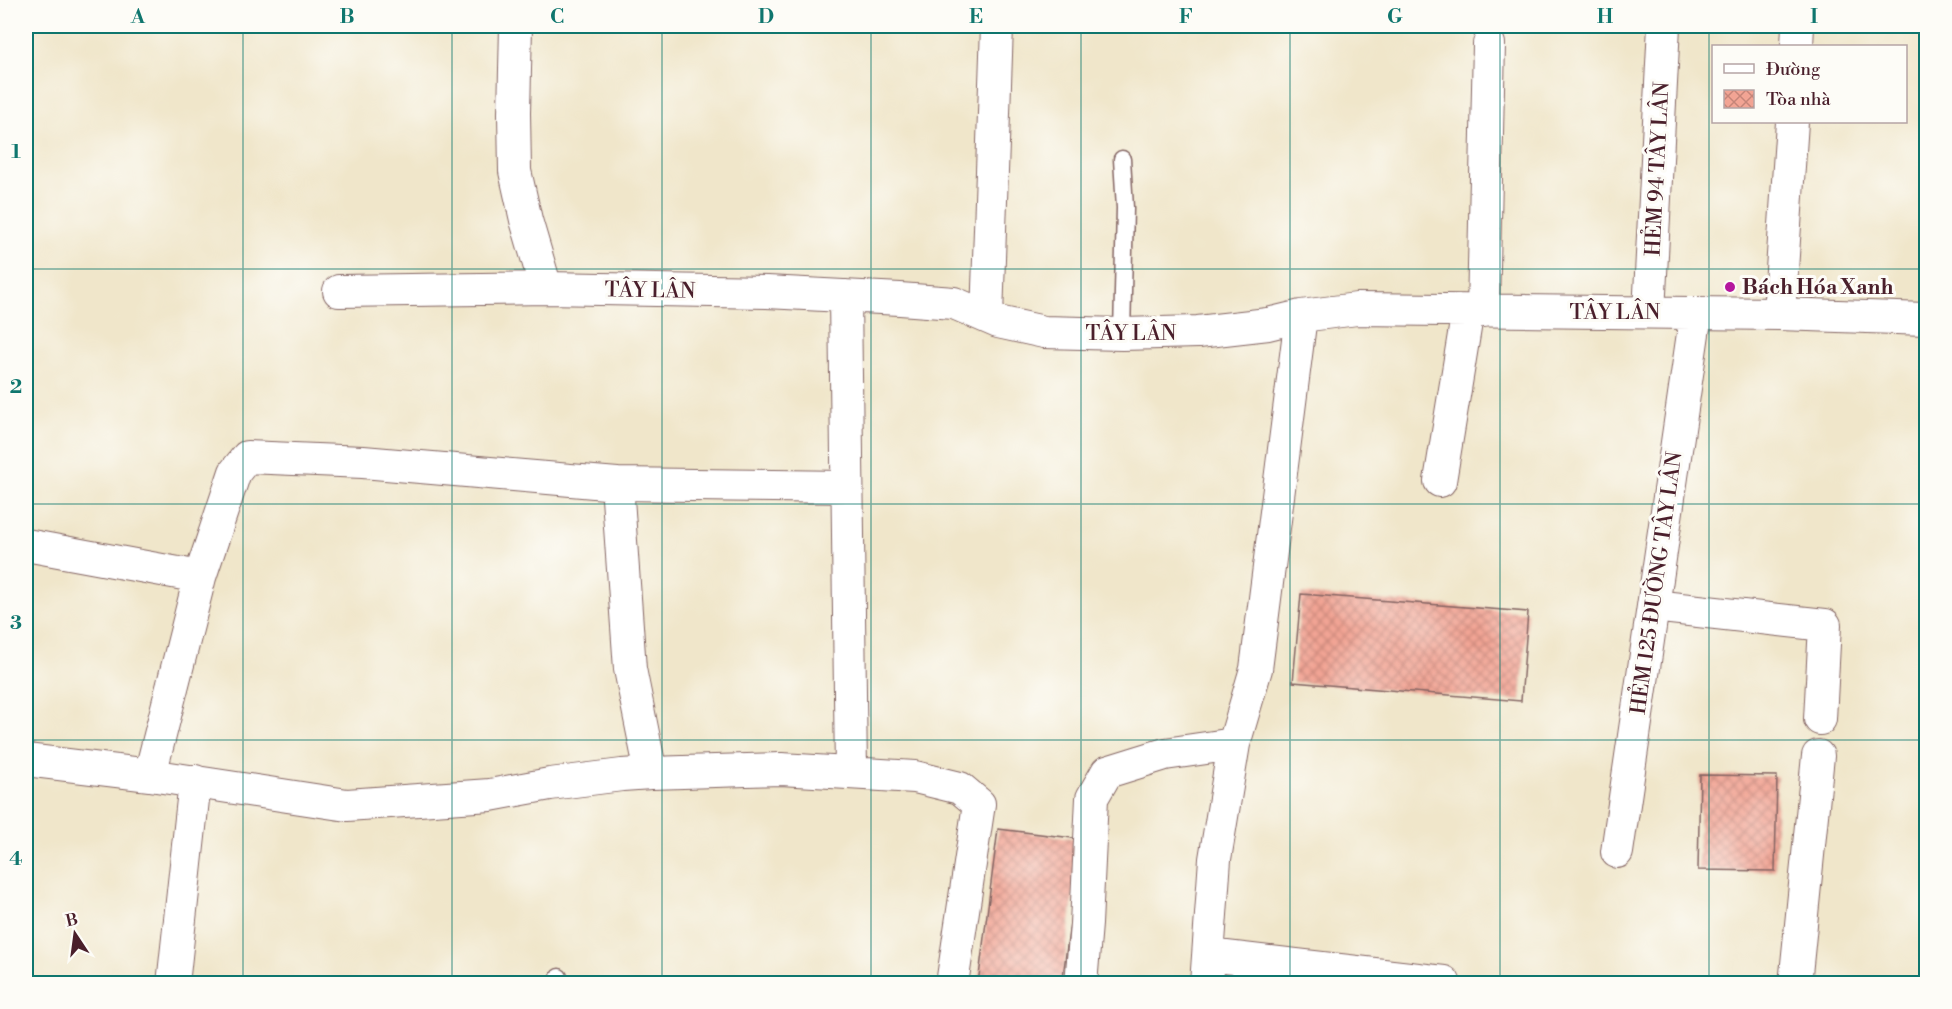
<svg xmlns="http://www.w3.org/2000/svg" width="1952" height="1009" font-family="'Libre Bodoni',serif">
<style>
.building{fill:url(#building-cross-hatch)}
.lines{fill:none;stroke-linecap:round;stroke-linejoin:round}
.lane-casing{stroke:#846563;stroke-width:19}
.street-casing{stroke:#846563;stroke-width:34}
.lane{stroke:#fff;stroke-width:16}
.street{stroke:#fff;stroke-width:32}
.grid{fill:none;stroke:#0f766e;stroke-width:1.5;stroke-opacity:0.55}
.poi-dot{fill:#b5179e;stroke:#fdfcf7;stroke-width:2}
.labels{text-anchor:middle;stroke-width:6;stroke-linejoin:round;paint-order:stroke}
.street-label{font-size:21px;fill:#4a1f2b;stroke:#fdfcf7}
.poi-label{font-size:21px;font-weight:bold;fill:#4a1f2b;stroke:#fdfcf7;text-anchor:start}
.neatline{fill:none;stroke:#0f766e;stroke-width:2}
.grid-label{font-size:20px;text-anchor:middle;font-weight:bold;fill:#0f766e}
</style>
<defs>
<pattern id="building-cross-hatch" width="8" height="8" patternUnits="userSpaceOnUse" patternTransform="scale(1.5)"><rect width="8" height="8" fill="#f2a494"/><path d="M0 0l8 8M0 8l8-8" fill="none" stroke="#c68579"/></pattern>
</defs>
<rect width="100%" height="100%" fill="#fdfcf7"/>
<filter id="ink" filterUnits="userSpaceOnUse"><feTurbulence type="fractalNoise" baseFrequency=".0167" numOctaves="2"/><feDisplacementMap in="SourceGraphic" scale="12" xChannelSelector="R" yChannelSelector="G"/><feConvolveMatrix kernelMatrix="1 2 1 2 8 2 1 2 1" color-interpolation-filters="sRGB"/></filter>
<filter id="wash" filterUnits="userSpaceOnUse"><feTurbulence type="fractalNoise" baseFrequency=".008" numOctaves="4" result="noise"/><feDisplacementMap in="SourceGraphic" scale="24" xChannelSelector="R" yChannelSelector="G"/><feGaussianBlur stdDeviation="1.35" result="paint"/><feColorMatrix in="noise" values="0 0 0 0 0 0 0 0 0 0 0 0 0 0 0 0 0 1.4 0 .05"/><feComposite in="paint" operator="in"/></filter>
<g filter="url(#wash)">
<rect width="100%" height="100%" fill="#f0e6ca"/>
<g id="blocks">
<path class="building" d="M 1301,594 L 1528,612 L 1521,701 L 1293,682 Z
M 1700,775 L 1777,776 L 1775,871 L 1698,870 Z
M 998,829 L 1081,839 L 1062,984 L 978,984 Z"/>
</g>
</g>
<g filter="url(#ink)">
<use href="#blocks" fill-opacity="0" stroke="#846563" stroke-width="1.5"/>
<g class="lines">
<defs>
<path id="lane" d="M 1122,334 L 1125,208 L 1122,159
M 559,984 L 559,977"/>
<path id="street" d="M 516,26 L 514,113 L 515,171 L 526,220 L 546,288
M 1797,46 L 1798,26
M 339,291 L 546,288 L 767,292 L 900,299 L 954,303 L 998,322 L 1044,332 L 1122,334 L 1198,332 L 1268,324 L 1301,316 L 1357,309 L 1779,314 L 1926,319
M 845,296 L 851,773
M 1483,311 L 1489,44
M 1649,312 L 1664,26
M 1779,314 L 1792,122
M 987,317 L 997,26
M 1440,481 L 1468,310
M 617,484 L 847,487
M 26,545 L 200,577
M 1653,606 L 1825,625 L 1820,719
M 26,760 L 150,775 L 347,805 L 490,795 L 550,784 L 622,775 L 651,773
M 150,775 L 200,577 L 235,472 L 247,457 L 363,462 L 617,484 L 630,669 L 651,773 L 781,769 L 915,777 L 960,788 L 979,804 L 952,984
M 1617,852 L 1696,313
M 1209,955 L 1444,982
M 173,984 L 195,781
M 1081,984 L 1086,924 L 1092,798 L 1107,772 L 1165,754 L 1234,744 L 1256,669 L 1301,316
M 1206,984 L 1215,859 L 1234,744
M 1795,984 L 1818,756"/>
</defs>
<use href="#lane" class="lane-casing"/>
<use href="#street" class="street-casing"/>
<use href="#lane" class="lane"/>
<use href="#street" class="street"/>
</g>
</g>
<path class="grid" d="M 243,26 L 243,984M 452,26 L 452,984M 662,26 L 662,984M 871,26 L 871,984M 1081,26 L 1081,984M 1290,26 L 1290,984M 1500,26 L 1500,984M 1709,26 L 1709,984M 26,269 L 1926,269M 26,504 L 1926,504M 26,740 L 1926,740"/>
<circle class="poi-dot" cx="1730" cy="287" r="6"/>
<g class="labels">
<g class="street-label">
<text transform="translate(1657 169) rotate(-87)" y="7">HẺM 94 TÂY LÂN</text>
<text transform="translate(650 290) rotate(1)" y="7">TÂY LÂN</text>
<text x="1615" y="319">TÂY LÂN</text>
<text x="1131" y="340">TÂY LÂN</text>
<text transform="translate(1656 583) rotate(-82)" y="7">HẺM 125 ĐƯỜNG TÂY LÂN</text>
</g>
<g class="poi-label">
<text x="1742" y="294">Bách Hóa Xanh</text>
</g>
</g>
<rect width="1952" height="1009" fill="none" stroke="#fdfcf7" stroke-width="66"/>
<rect x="1712" y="45" width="195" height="78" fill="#fdfcf7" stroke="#b5a4a5" stroke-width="1.5"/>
<rect x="1724" y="64" width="30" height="9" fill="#ffffff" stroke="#b5a4a5" stroke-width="1.5"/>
<text x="1766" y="75" font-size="18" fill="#4a1f2b">Đường</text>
<rect x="1724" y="90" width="30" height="18" fill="url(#building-cross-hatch)" stroke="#b5a4a5" stroke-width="1.5"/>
<text x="1766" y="105" font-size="18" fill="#4a1f2b">Tòa nhà</text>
<g transform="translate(75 934) rotate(347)" stroke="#fdfcf7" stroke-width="4.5" paint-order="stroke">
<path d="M0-4.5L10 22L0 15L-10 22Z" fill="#4a1f2b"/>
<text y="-9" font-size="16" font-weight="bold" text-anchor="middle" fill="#4a1f2b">B</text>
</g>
<rect x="33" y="33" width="1886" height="943" class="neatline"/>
<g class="grid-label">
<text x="138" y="23">A</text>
<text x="347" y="23">B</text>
<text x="557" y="23">C</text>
<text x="766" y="23">D</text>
<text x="976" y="23">E</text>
<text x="1186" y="23">F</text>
<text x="1395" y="23">G</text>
<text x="1605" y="23">H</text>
<text x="1814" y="23">I</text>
<text x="16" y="158">1</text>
<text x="16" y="393">2</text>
<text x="16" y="629">3</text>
<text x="16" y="865">4</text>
</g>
</svg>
